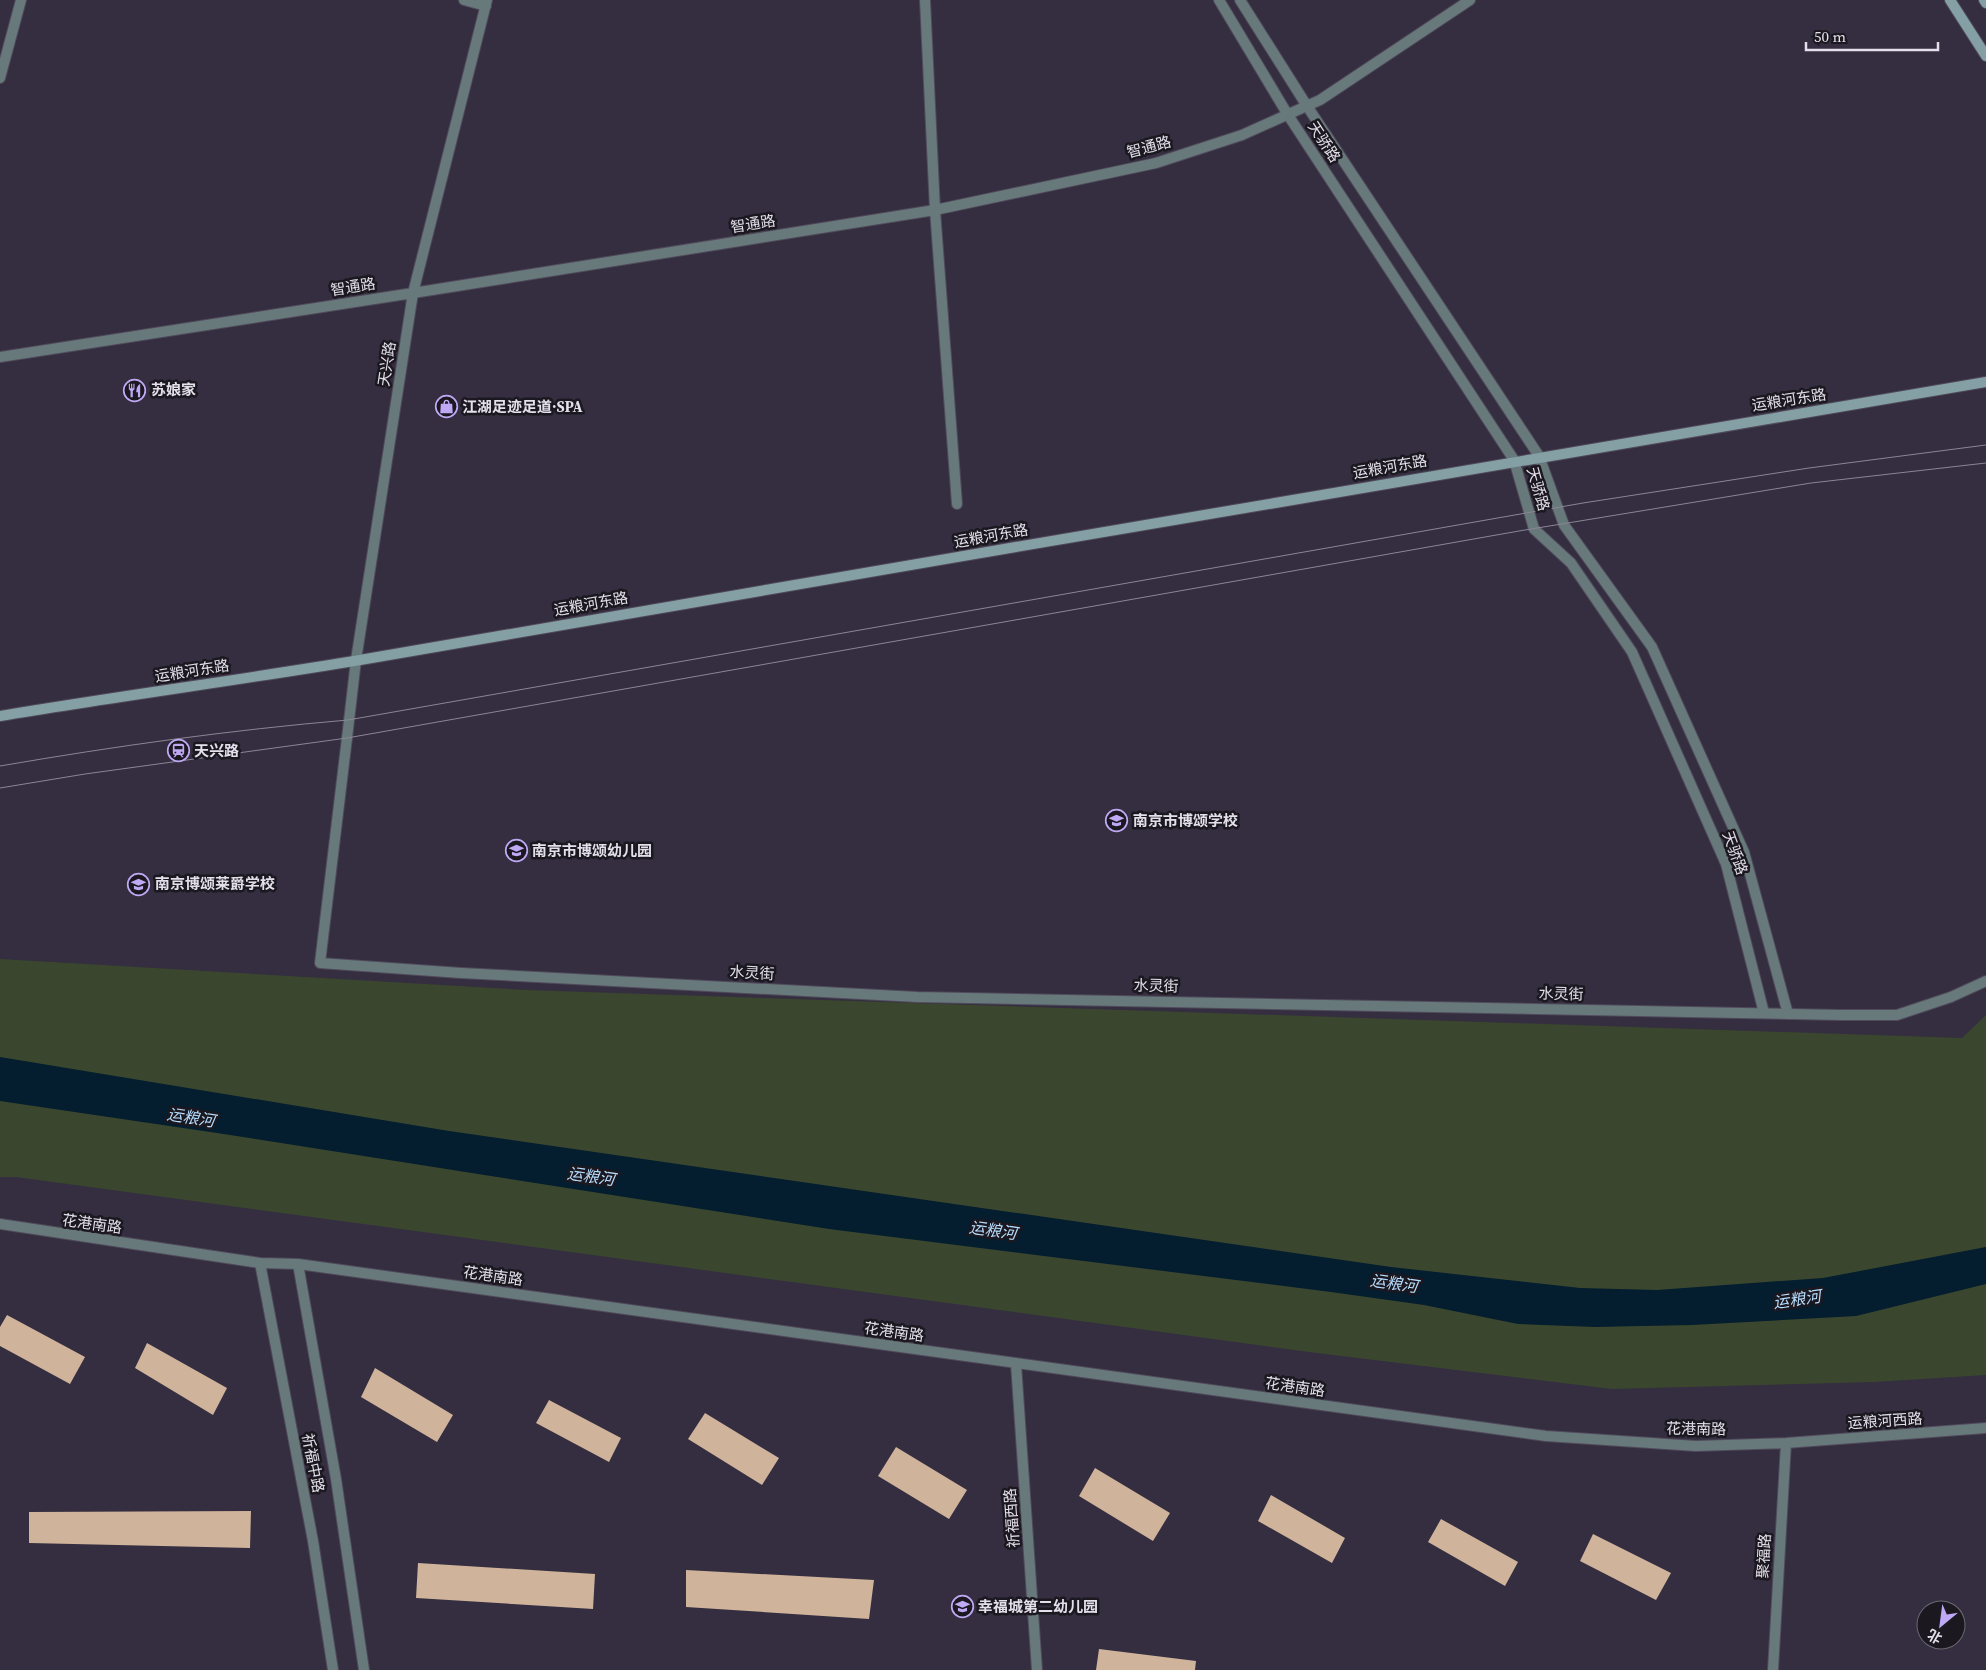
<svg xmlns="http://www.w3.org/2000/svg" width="1986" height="1670" font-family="'Source Serif 4','Noto Sans SC',serif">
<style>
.green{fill:#3a472e}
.water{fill:#041d2f}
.building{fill:#cfb39b}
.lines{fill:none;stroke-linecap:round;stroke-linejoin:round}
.minor-casing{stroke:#504a5b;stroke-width:12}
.tertiary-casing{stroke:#504a5b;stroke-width:12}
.secondary-casing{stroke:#504a5b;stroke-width:12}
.minor{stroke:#67797b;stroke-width:10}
.tertiary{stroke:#67797b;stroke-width:10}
.secondary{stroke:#84a0a4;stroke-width:10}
.tram{stroke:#8b8695;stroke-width:1}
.labels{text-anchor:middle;stroke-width:5;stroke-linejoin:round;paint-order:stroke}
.street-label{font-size:15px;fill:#e3dfeb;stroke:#1b1820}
.poi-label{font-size:15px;font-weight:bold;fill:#e3dfeb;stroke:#1b1820;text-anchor:start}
.water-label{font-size:16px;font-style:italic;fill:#b6ddfe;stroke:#1b1820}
</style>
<rect width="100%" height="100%" fill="#342e40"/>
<path class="green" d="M 0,959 L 526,990 L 1962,1038 L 1986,1015 L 1986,1375 L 1874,1382 L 1612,1389 L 1317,1353 L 16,1177 L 0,1177 Z"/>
<path class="water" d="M 0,1057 L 449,1131 L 1391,1267 L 1580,1288 L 1657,1290 L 1823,1278 L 1986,1247 L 1986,1284 L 1856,1316 L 1692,1325 L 1595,1327 L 1518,1324 L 1424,1305 L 1331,1292 L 829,1229 L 217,1133 L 0,1101 Z"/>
<path class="building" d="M 7,1315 L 85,1357 L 70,1384 L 0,1346 L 0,1327 Z
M 147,1343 L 227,1388 L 213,1415 L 135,1368 Z
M 375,1368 L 453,1415 L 437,1442 L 361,1397 Z
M 549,1400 L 621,1438 L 609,1462 L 536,1423 Z
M 705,1413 L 779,1458 L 762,1485 L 688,1439 Z
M 896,1447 L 967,1490 L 949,1519 L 878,1476 Z
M 1095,1468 L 1170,1513 L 1153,1541 L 1079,1496 Z
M 1271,1495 L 1345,1538 L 1332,1563 L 1258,1521 Z
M 251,1511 L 250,1548 L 29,1543 L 29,1512 Z
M 1441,1519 L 1518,1562 L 1505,1586 L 1428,1542 Z
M 1593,1534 L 1671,1573 L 1656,1600 L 1580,1561 Z
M 418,1563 L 595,1574 L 593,1609 L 416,1598 Z
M 686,1570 L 874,1580 L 869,1619 L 686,1607 Z
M 1099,1649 L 1196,1661 L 1195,1670 L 1096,1670 Z"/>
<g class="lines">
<defs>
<path id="minor" d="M 0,78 L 21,0
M 935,210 L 957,504
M 347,738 L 320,963 L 461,973 L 917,997 L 1841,1015 L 1897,1015 L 1951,997 L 1986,981
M 0,1224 L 260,1263 L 298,1264 L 1546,1436 L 1696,1446 L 1786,1443 L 1986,1428
M 260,1263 L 313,1541 L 333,1670
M 298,1264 L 336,1479 L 364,1670
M 1016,1364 L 1037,1670
M 1773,1670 L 1786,1443"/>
<path id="tertiary" d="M 464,0 L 486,6
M 925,0 L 935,210
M 1219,0 L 1288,115 L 1514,460 L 1534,529 L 1571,563 L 1632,652 L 1726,864 L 1764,1013
M 1240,0 L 1307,106 L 1539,456 L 1564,525 L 1652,647 L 1744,852 L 1788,1014
M 0,357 L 413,293 L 935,210 L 1156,163 L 1242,135 L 1320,100 L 1470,0
M 347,738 L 356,660 L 413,293 L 487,0"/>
<path id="secondary" d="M 1950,0 L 1986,56
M 1984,0 L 1986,3
M 0,716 C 120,696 240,680 360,660 C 902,567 1443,472 1986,382"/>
</defs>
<use href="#minor" class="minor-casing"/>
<use href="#tertiary" class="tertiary-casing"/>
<use href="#secondary" class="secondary-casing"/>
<use href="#minor" class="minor"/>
<use href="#tertiary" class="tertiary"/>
<use href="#secondary" class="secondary"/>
<path class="tram" d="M 0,766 C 116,746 231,730 348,720 L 1583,503 L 1809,468 L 1986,445
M 0,788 L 85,774 L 347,738 L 1519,531 L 1811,483 L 1986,463"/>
</g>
<defs>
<symbol id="restaurant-ring" viewBox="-11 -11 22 22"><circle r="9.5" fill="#1b1820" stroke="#bfa9f4" stroke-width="1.5"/><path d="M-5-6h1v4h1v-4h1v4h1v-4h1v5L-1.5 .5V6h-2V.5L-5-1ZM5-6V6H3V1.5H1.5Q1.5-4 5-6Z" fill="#bfa9f4"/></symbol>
<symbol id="shop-ring" viewBox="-11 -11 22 22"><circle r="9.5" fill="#1b1820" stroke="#bfa9f4" stroke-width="1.5"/><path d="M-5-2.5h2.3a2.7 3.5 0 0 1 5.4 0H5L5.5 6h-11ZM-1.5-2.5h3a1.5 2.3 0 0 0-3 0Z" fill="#bfa9f4"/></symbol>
<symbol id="station-ring" viewBox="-11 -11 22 22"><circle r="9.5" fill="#1b1820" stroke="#bfa9f4" stroke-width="1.5"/><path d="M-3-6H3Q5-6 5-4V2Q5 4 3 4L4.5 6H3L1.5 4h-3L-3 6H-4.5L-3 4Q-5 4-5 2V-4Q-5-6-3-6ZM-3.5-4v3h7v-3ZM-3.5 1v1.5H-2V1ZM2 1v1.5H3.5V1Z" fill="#bfa9f4"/></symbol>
<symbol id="school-ring" viewBox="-11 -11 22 22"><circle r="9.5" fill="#1b1820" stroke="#bfa9f4" stroke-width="1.5"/><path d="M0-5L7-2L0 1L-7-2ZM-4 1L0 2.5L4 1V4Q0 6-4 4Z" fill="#bfa9f4"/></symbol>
</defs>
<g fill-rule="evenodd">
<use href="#restaurant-ring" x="122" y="378" width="25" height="25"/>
<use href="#shop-ring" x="434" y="394" width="25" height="25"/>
<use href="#station-ring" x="166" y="738" width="25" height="25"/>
<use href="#school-ring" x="1104" y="808" width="25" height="25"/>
<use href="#school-ring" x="504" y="838" width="25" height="25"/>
<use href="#school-ring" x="126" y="872" width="25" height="25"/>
<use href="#school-ring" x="950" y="1594" width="25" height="25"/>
</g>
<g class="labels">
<g class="street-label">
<text transform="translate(1324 142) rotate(57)" y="5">天骄路</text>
<text transform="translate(1149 147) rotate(-15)" y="5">智通路</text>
<text transform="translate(753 224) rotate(-9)" y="5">智通路</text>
<text transform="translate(353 287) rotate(-9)" y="5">智通路</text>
<text transform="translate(387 364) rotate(-81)" y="5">天兴路</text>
<text transform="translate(1789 400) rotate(-9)" y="5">运粮河东路</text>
<text transform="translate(1390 467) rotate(-10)" y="5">运粮河东路</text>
<text transform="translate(1538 489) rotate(74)" y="5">天骄路</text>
<text transform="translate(991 536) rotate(-10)" y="5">运粮河东路</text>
<text transform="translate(591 604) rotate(-10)" y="5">运粮河东路</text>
<text transform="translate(192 671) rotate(-9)" y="5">运粮河东路</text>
<text transform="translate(1735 853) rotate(70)" y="5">天骄路</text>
<text transform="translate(752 973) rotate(3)" y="5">水灵街</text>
<text transform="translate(1156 986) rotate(1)" y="5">水灵街</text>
<text transform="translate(1561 994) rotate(1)" y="5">水灵街</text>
<text transform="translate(92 1224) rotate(8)" y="5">花港南路</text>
<text transform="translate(493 1276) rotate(8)" y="5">花港南路</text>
<text transform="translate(894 1332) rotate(8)" y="5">花港南路</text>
<text transform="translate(1295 1387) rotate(8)" y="5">花港南路</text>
<text transform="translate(1885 1421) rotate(-4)" y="5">运粮河西路</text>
<text transform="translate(1696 1429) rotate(1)" y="5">花港南路</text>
<text transform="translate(313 1463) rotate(79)" y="5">祈福中路</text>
<text transform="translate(1012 1518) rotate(-94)" y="5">祈福西路</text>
<text transform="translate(1764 1556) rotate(-87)" y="5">聚福路</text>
</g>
<g class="poi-label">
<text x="151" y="395">苏娘家</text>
<text x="462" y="412">江湖足迹足道·SPA</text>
<text x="194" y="756">天兴路</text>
<text x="1133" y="826">南京市博颂学校</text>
<text x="532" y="856">南京市博颂幼儿园</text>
<text x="155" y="889">南京博颂莱爵学校</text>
<text x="978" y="1612">幸福城第二幼儿园</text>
</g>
<g class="water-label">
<text transform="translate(191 1117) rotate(9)" y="6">运粮河</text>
<text transform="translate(591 1176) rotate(8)" y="6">运粮河</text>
<text transform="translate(993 1230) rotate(8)" y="6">运粮河</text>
<text transform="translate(1394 1283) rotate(8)" y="6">运粮河</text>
<text transform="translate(1797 1299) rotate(-8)" y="6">运粮河</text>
</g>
</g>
<g transform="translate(1941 1625) rotate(209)"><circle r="24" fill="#1b1820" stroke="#6b6871"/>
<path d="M0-4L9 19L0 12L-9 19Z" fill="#bfa9f4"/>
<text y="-8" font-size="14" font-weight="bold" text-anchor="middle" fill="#e3dfeb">北</text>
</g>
<path d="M1806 42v8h132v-8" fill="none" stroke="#e3dfeb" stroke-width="2.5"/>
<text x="1814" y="42" font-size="15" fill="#e3dfeb" stroke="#1b1820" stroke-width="4" paint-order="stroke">50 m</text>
</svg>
